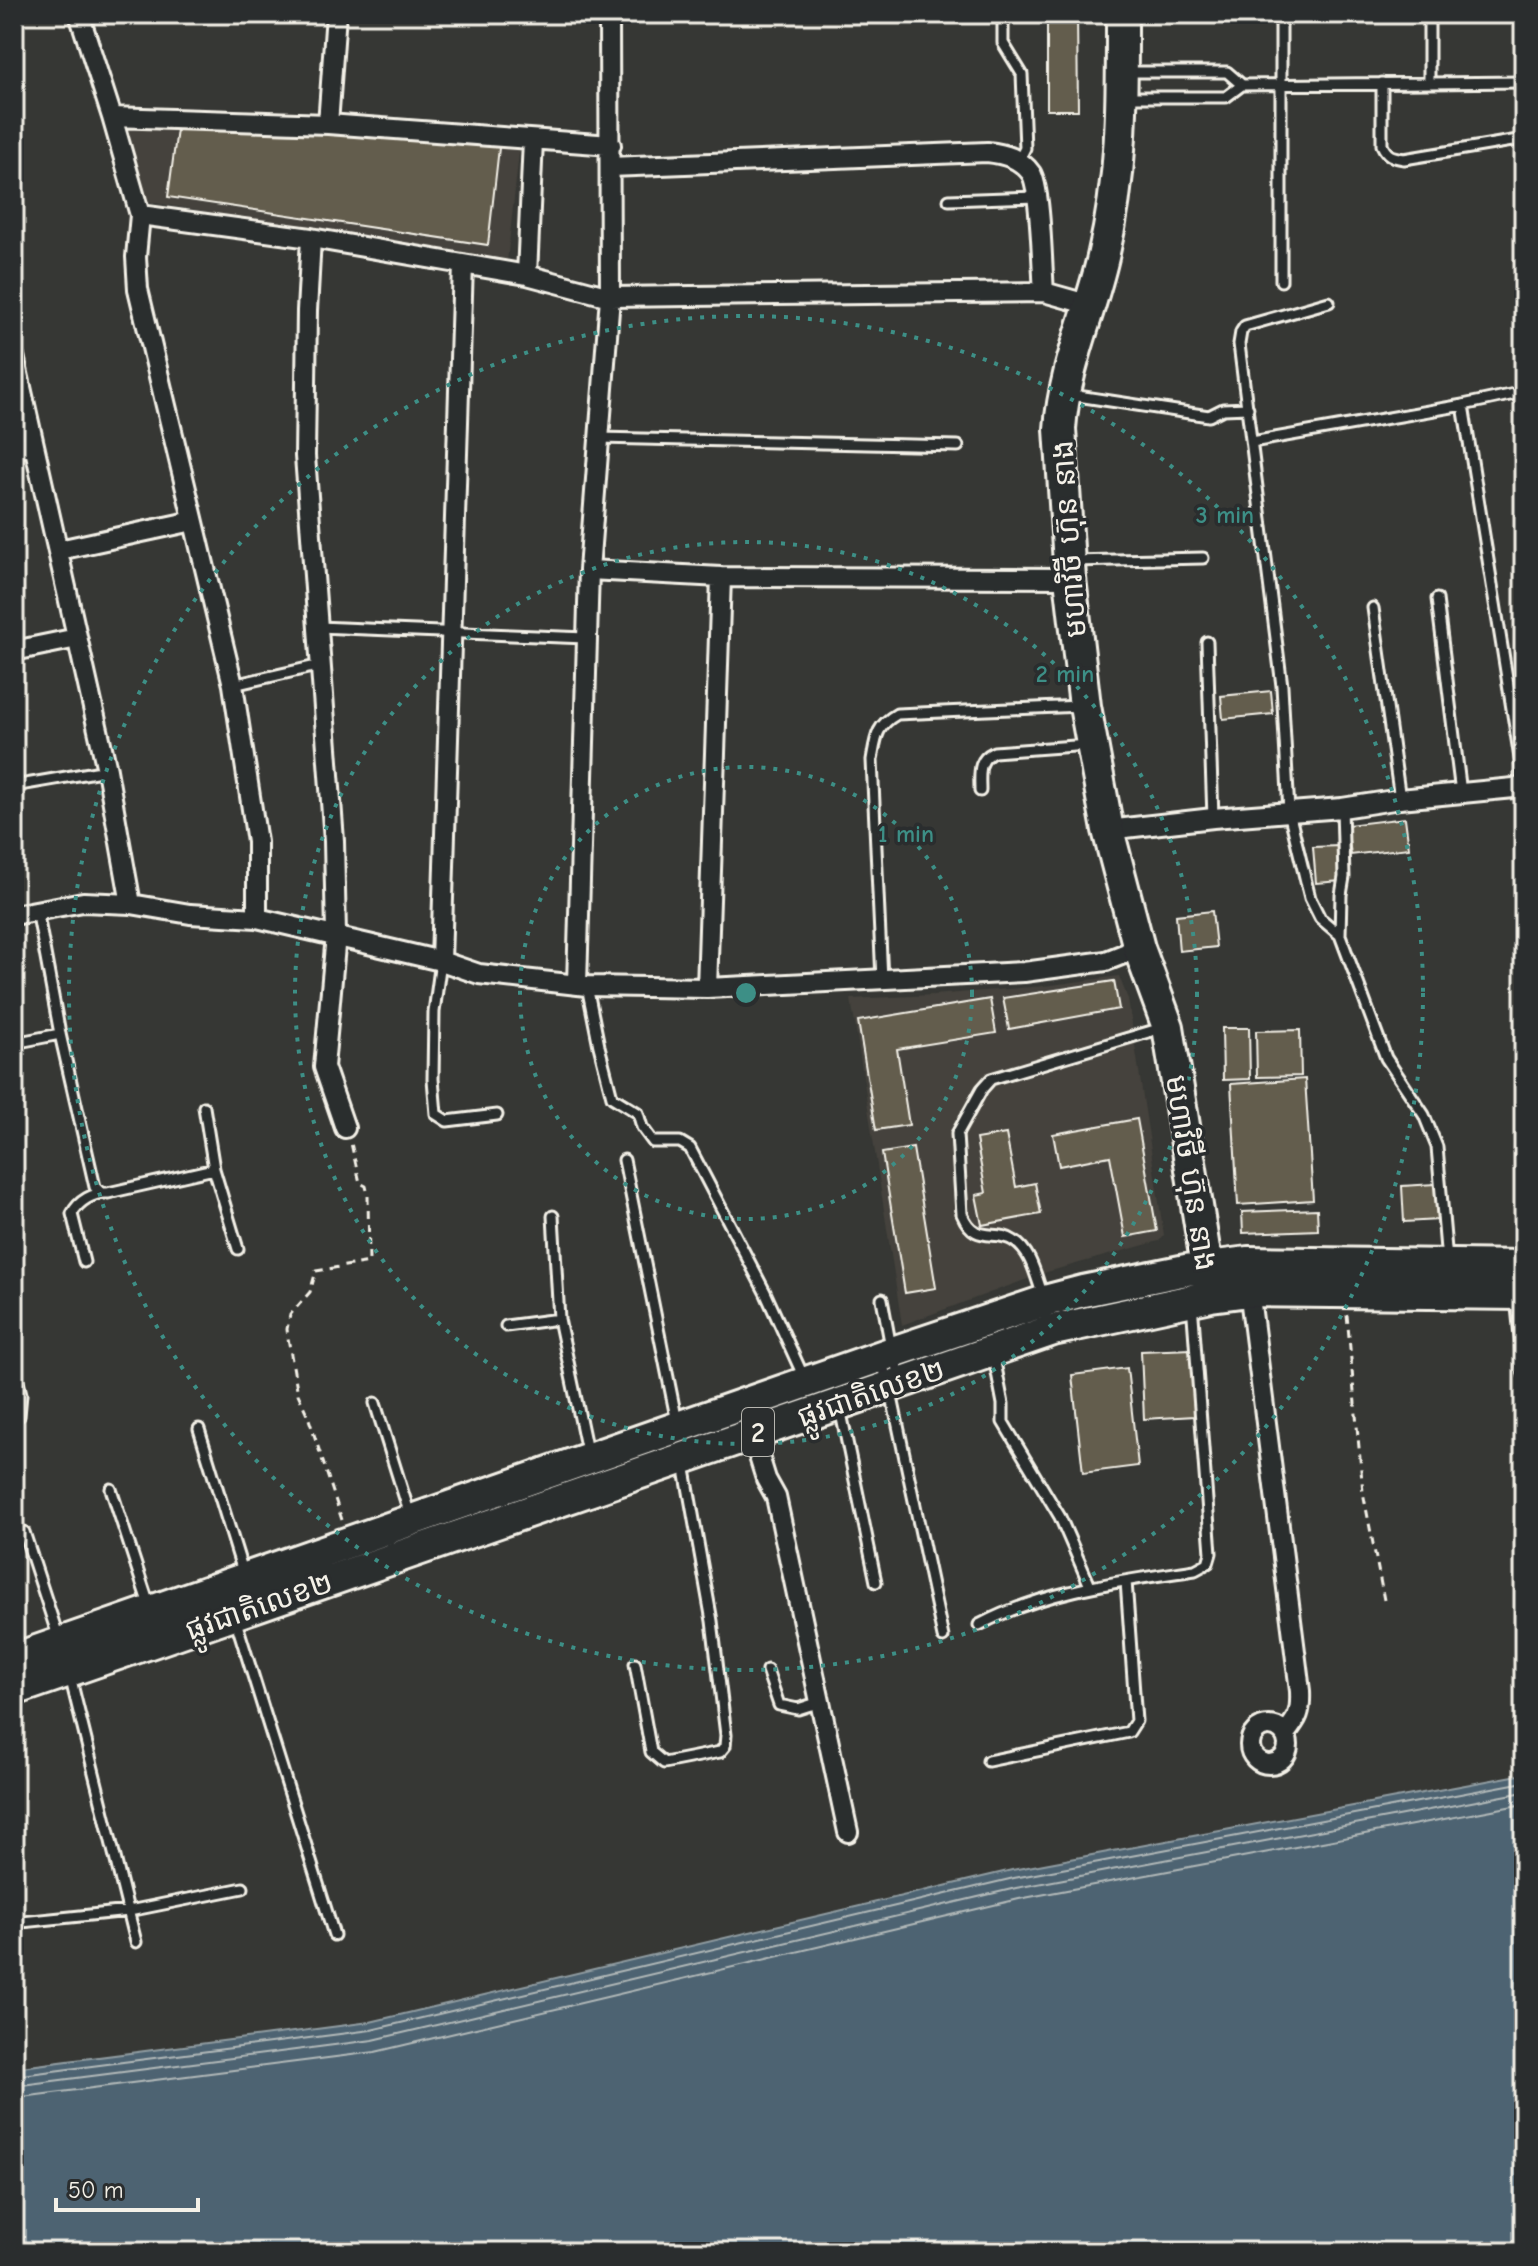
<svg xmlns="http://www.w3.org/2000/svg" width="1538" height="2266" font-family="'Comic Neue','Noto Sans Khmer',sans-serif">
<style>
.built{fill:#44423c}
.water{fill:#4e6472;stroke:#909ca1;stroke-width:2}
.lines{fill:none;stroke-linecap:round;stroke-linejoin:round}
.shore{stroke:#b2b9b9;stroke-width:2}
.building{fill:#645d4d;stroke:#f4f1e8;stroke-width:2}
.lane-casing{stroke:#f4f1e8;stroke-width:15}
.street-casing{stroke:#f4f1e8;stroke-width:24}
.primary-casing{stroke:#f4f1e8;stroke-width:36}
.path{stroke:#f4f1e8;stroke-width:3;stroke-dasharray:8 6;stroke-linecap:butt}
.lane{stroke:#2a2d2e;stroke-width:9}
.street{stroke:#2a2d2e;stroke-width:18}
.primary{stroke:#2a2d2e;stroke-width:30}
.ring{fill:none;stroke:#3d8f86;stroke-width:4;stroke-dasharray:4 8}
.labels{text-anchor:middle;stroke-width:7;stroke-linejoin:round;paint-order:stroke}
.shield{fill:#2a2d2e;stroke:#b7b6b0;stroke-width:2}
.shield-label{font-size:28px;font-weight:bold;fill:#f4f1e8}
.street-label{font-size:30px;fill:#f4f1e8;stroke:#2a2d2e}
.centre{fill:#3d8f86;stroke:#2a2d2e;stroke-width:4}
.ring-label{font-size:24px;text-anchor:middle;font-weight:bold;fill:#3d8f86;stroke:#2a2d2e;stroke-width:7;stroke-linejoin:round;paint-order:stroke}
</style>
<rect width="100%" height="100%" fill="#363734"/>
<filter id="ink" filterUnits="userSpaceOnUse"><feTurbulence type="fractalNoise" baseFrequency=".0125" numOctaves="2"/><feDisplacementMap in="SourceGraphic" scale="16" xChannelSelector="R" yChannelSelector="G"/><feConvolveMatrix kernelMatrix="1 2 1 2 8 2 1 2 1" color-interpolation-filters="sRGB"/></filter>
<g filter="url(#ink)">
<path class="built" d="M 122,109 L 521,135 L 507,262 L 148,202 Z
M 1119,976 L 1128,999 L 1164,1235 L 1159,1241 L 1047,1272 L 902,1325 L 851,999 L 933,995 L 1044,986 Z"/>
<path class="water" d="M 1524,1774 L 1524,2252 L 14,2252 L 14,2068 L 370,2022 L 1012,1870 Z"/>
<g class="lines">
<path class="shore" d="M 14,2076 L 371,2030 L 1014,1878 L 1524,1782
M 14,2086 L 373,2040 L 1016,1888 L 1524,1792
M 14,2098 L 375,2052 L 1019,1899 L 1524,1804"/>
</g>
<path class="building" d="M 1047,14 L 1077,14 L 1078,110 L 1047,110 Z
M 178,122 L 500,139 L 488,245 L 168,197 Z
M 1271,691 L 1273,714 L 1223,719 L 1221,696 Z
M 1405,818 L 1409,848 L 1351,855 L 1347,825 Z
M 1339,846 L 1342,881 L 1316,883 L 1313,847 Z
M 1212,911 L 1216,947 L 1179,951 L 1176,915 Z
M 1114,981 L 1119,1009 L 1009,1029 L 1003,998 Z
M 990,999 L 996,1033 L 897,1049 L 909,1125 L 876,1130 L 858,1021 Z
M 1222,1028 L 1249,1028 L 1250,1079 L 1223,1080 Z
M 1300,1030 L 1301,1076 L 1257,1077 L 1256,1031 Z
M 1305,1079 L 1313,1200 L 1238,1205 L 1231,1084 Z
M 1137,1119 L 1157,1231 L 1125,1237 L 1110,1156 L 1059,1166 L 1053,1134 Z
M 1006,1134 L 1016,1187 L 1035,1183 L 1041,1214 L 982,1225 L 976,1195 L 986,1193 L 976,1139 Z
M 913,1148 L 936,1288 L 905,1293 L 882,1153 Z
M 1435,1184 L 1438,1220 L 1404,1222 L 1402,1186 Z
M 1317,1209 L 1318,1230 L 1243,1233 L 1242,1212 Z
M 1192,1349 L 1195,1416 L 1144,1419 L 1141,1351 Z
M 1127,1368 L 1138,1466 L 1083,1473 L 1072,1375 Z"/>
<g class="lines">
<defs>
<path id="lane" d="M 1003,14 L 1003,43 L 1022,74 L 1025,148 L 1019,160
M 1281,14 L 1281,281
M 1126,72 L 1227,72 L 1242,85
M 1382,83 L 1382,145 C 1387,156 1392,157 1404,159 L 1524,139
M 1429,83 L 1429,14
M 1128,97 L 1226,97 L 1242,85 L 1524,82
M 949,200 L 1037,197
M 1329,302 L 1245,326 L 1241,332 L 1239,344 L 1282,686 L 1289,812 L 1310,898 L 1320,918 L 1340,935 L 1386,1058 L 1424,1115 L 1437,1147 L 1447,1261
M 1071,395 L 1209,416 L 1223,409 L 1248,408
M 1463,405 L 1524,783
M 599,438 L 958,446
M 1252,442 L 1463,405 L 1524,392
M 1072,561 L 1203,558
M 1437,599 L 1461,793
M 1373,608 L 1400,799
M 318,627 L 586,638
M 1207,642 L 1213,818
M 233,685 L 321,665
M 14,786 L 107,770
M 980,791 C 980,773 977,760 994,752 L 1088,745
M 37,910 L 60,1034 L 95,1187 L 101,1193
M 1340,935 L 1341,895 L 1344,877 L 1342,808
M 441,961 L 434,1012 L 433,1079 L 436,1114 L 447,1121 L 497,1115
M 882,980 L 872,760 C 876,737 876,726 897,714 L 1081,706
M 587,986 L 599,1046 L 612,1097 L 638,1113 L 642,1127 L 653,1142 L 680,1142 L 690,1148 L 765,1292 L 805,1380
M 14,1043 L 60,1034
M 204,1107 L 214,1169 L 238,1249
M 624,1160 L 677,1422
M 553,1216 L 559,1319 L 588,1456
M 84,1262 L 72,1214 C 78,1201 94,1192 108,1193 L 214,1169
M 1043,1296 C 1036,1278 1032,1252 1014,1241 C 996,1228 975,1246 962,1214 L 957,1134 L 982,1089 L 991,1079 L 1165,1027
M 1516,1298 L 1524,1374
M 882,1299 L 890,1342 L 901,1379
M 506,1326 L 559,1319
M 994,1357 L 1003,1404 L 1003,1422 L 1060,1517 L 1090,1586
M 881,1359 L 893,1402 L 943,1637
M 14,1365 L 21,1394 L 19,1416
M 375,1403 L 410,1515
M 840,1408 L 876,1582
M 199,1429 L 244,1575
M 111,1489 L 150,1608
M 24,1532 L 59,1639
M 235,1618 L 334,1935
M 979,1625 C 1045,1590 1122,1581 1195,1570 L 1208,1563 L 1211,1553 L 1192,1303
M 635,1664 L 651,1752 L 664,1763 L 720,1752 L 725,1746 L 726,1735 L 712,1621 L 684,1464
M 767,1670 L 779,1705 L 798,1709 L 820,1702
M 70,1676 L 136,1942
M 988,1761 L 1129,1732 L 1136,1721 L 1126,1581
M 14,1919 L 22,1922 L 129,1911 L 243,1888"/>
<path id="street" d="M 79,14 L 112,117 L 140,215 L 136,257 L 138,289 L 233,685 L 257,842 L 257,918
M 112,117 L 328,124 L 611,145
M 328,124 L 336,14
M 610,167 L 987,152 C 1005,154 1020,158 1031,173 C 1041,188 1042,270 1044,292
M 140,215 L 311,238 L 527,275 L 610,297 L 1044,292 L 1090,305
M 311,238 L 307,311 L 305,456 L 334,841 L 336,935 L 324,1067 L 345,1128
M 527,275 L 533,140
M 14,356 L 107,770 L 131,904
M 14,447 L 34,447
M 59,550 L 193,521
M 589,570 L 721,577 L 1070,578
M 14,651 L 77,638
M 1108,830 L 1213,818 L 1342,808 L 1400,799 L 1524,787
M 14,915 L 83,902 L 131,904 L 190,914 L 257,918 L 441,961 L 479,974 L 587,986 L 707,988 L 1024,972 L 1106,961 L 1139,948
M 441,961 L 463,264
M 577,984 L 589,570 L 610,297 L 609,14
M 707,988 L 721,577
M 1248,1281 L 1300,1691 C 1301,1713 1298,1718 1285,1734
M 752,1434 L 766,1479 L 776,1497 L 848,1832
M1250 1745a19 19 0 1 1 38 0a19 19 0 1 1-38 0Z"/>
<path id="primary" d="M 1122,14 C 1122,99 1123,173 1103,257 C 1090,314 1064,369 1060,429 L 1070,578 L 1085,706 L 1108,830 L 1139,948 L 1168,1027 L 1210,1286
M 14,1659 L 893,1352 L 1045,1301 L 1083,1291 L 1186,1270 L 1248,1262 L 1524,1266
M 14,1690 L 1053,1330 L 1211,1296 L 1249,1291 L 1524,1294"/>
</defs>
<use href="#lane" class="lane-casing"/>
<use href="#street" class="street-casing"/>
<use href="#primary" class="primary-casing"/>
<path class="path" d="M 1347,1315 L 1363,1492 L 1384,1600
M 342,1520 L 308,1416 L 298,1394 L 288,1338 L 287,1329 L 290,1315 L 310,1292 L 316,1271 L 369,1262 L 368,1195 L 366,1186 L 360,1183 L 351,1143"/>
<use href="#lane" class="lane"/>
<use href="#street" class="street"/>
<use href="#primary" class="primary"/>
</g>
</g>
<g class="ring">
<circle cx="746" cy="993" r="226"/>
<circle cx="746" cy="993" r="451"/>
<circle cx="746" cy="993" r="677"/>
</g>
<g class="labels">
<rect class="shield" x="742" y="1408" width="32" height="48" rx="6"/>
<g class="shield-label">
<text x="758" y="1442">2</text>
</g>
<g class="street-label">
<text transform="translate(1069 539) rotate(-94)" y="10">មហាវិថី ហ៊ុន នាង</text>
<text transform="translate(1191 1173) rotate(81)" y="10">មហាវិថី ហ៊ុន នាង</text>
<text transform="translate(871 1393) rotate(-19)" y="10">ផ្លូវជាតិលេខ២</text>
<text transform="translate(259 1606) rotate(-19)" y="10">ផ្លូវជាតិលេខ២</text>
</g>
</g>
<circle cx="746" cy="993" r="12" class="centre"/>
<g class="ring-label">
<text x="1225" y="523">3 min</text>
<text x="1065" y="682">2 min</text>
<text x="906" y="842">1 min</text>
</g>
<rect width="1538" height="2266" fill="none" stroke="#2a2d2e" stroke-width="48"/>
<rect x="24" y="24" width="1490" height="2218" fill="none" stroke="#f4f1e8" stroke-width="3" filter="url(#ink)"/>
<path d="M56 2198v12h142v-12" fill="none" stroke="#f4f1e8" stroke-width="4"/>
<text x="68" y="2198" font-size="24" fill="#f4f1e8" stroke="#2a2d2e" stroke-width="6" paint-order="stroke">50 m</text>
</svg>
